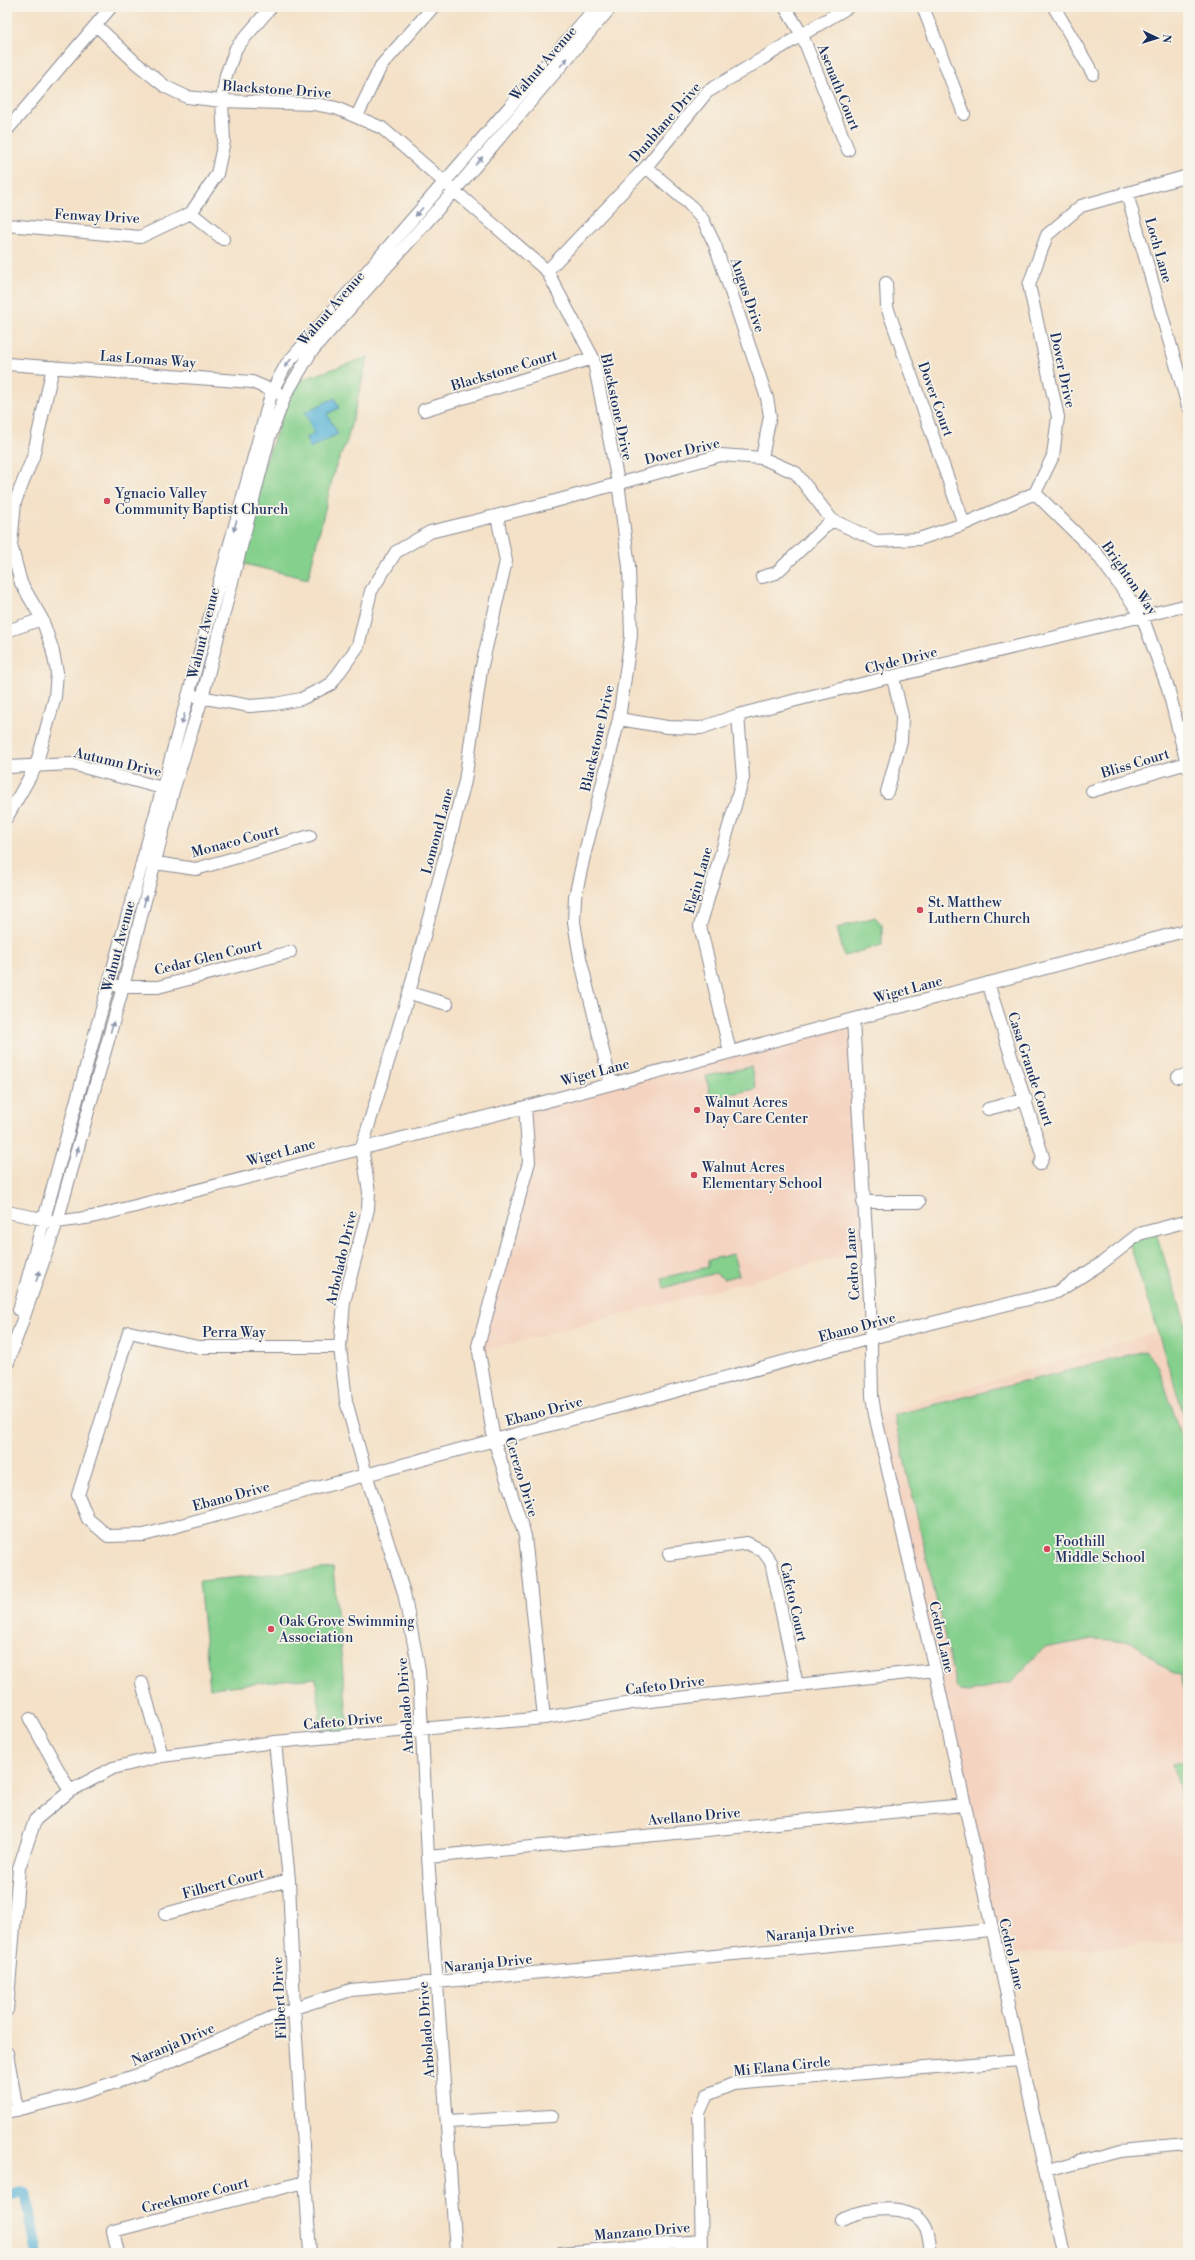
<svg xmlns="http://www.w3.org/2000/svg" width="1195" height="2260" font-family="'Libre Bodoni',serif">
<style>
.built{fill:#f4d3c0}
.green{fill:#85d08d;stroke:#508076}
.water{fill:#5bb5d9;stroke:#3b729c}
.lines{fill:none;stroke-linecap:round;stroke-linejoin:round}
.canal{stroke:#5bb5d9;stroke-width:11}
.minor-casing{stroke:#888892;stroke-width:14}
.minor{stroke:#fff;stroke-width:12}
.oneway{fill:#8d97ae}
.poi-dot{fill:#d1495b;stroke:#f7f3e8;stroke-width:1.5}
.labels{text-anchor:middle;stroke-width:3.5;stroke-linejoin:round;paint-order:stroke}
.street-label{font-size:14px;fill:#1b2f5e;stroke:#f7f3e8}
.poi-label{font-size:14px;fill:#1b2f5e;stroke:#f7f3e8;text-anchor:start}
</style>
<rect width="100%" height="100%" fill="#f7f3e8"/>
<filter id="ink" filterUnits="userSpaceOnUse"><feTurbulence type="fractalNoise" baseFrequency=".025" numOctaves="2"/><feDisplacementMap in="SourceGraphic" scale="8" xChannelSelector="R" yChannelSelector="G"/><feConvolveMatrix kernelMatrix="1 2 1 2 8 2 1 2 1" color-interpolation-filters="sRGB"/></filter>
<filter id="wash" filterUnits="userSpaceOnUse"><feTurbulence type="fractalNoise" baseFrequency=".012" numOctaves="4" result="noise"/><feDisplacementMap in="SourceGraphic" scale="16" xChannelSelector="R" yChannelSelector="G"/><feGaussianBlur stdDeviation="0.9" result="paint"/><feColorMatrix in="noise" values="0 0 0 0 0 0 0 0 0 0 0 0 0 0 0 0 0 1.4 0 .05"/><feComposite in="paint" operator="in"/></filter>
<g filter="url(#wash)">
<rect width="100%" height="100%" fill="#f4e1c7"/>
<path class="built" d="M 853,1020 L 867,1250 L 479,1352 L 529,1162 L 525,1107 Z
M 1157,1332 L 1188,1428 L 1188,1942 L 997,1955 L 875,1415 Z"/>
<path class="green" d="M 368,357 L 347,441 L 335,468 L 308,579 L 236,562 L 254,493 L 295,382 Z
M 875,917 L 882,925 L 882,945 L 844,956 L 837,928 Z
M 751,1067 L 756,1089 L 711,1098 L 706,1076 Z
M 1155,1230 L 1188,1331 L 1188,1428 L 1129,1242 Z
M 733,1254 L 739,1275 L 724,1279 L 715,1273 L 664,1288 L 662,1278 L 708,1267 L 708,1260 Z
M 1145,1351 L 1158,1365 L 1188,1456 L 1188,1688 L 1183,1689 L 1180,1675 L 1174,1674 L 1130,1641 L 1093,1639 L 1044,1648 L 1011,1682 L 968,1692 L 960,1691 L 956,1686 L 894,1415 Z
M 333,1568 L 349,1736 L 322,1738 L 316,1678 L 210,1688 L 199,1581 Z
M 1188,1760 L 1188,1822 L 1173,1764 Z"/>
<path class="water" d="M 335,398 L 339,408 L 327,414 L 338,434 L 310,448 L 306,438 L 314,433 L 305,412 Z"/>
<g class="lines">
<path class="canal" d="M 7,2196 L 23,2192 L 26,2194 L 37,2253"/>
</g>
</g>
<g filter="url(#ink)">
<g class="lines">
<defs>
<path id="minor" d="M 785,7 L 802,35 L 848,150
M 923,7 L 964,114
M 1054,7 L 1093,74
M 96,25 L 136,63 L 166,87 L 187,97 L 222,101 L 314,104 L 336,108 L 382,128 L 547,271 L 593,358 L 618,482 L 629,567 L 631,636 L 619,719 L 584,856 L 575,897 L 574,922 L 580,958 L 611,1084
M 357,116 L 381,66 L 433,7
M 7,130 L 111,7
M 646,167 L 689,204 L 703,220 L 715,245 L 767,398 L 770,416 L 762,458
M 1127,194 L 1188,406
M 191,213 L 223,239
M 7,225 L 140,237 L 191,213 L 217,174 L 224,141 L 222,101 L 226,75 L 236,48 L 271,7
M 547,271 L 646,167 L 707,92 L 848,7
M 886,283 L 887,307 L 964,524
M 7,364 L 252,382 L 278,393
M 424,410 L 593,358
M 1035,493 L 1097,554 L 1142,616 L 1168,688 L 1188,768
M 762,577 L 776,573 L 832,520
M 7,631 L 42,619
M 194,696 L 250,706 L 275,704 L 301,699 L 331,684 L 358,646 L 371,591 L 396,552 L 430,532 L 552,502 L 721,455 L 762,458 L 796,473 L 832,520 L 877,541 L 919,539 L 964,524 L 1035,493 L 1053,456 L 1058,417 L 1029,285 L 1047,235 L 1081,206 L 1188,176
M 619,719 L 667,727 L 701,728 L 738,715 L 808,697 L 1188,605
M 7,767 L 72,764 L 170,790
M 1092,791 L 1187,763
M 887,792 L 901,741 L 902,716 L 893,678
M 7,817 L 36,766 L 55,697 L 57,672 L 52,648 L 42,619 L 21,583 L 11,545 L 15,502 L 33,457 L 53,367
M 149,862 L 196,869 L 310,836
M 988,983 L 1043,1157 L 1040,1164
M 117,986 L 123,987 L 158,987 L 290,952
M 409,993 L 447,1004
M 853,1020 L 870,1299 L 872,1396 L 875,1415 L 935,1670 L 1064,2253
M 730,1052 L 700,926 L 743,778 L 738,715
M 1178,1077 L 1188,1075
M 525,1107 L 529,1162 L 478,1346 L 494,1440 L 525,1536 L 544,1718
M 988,1109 L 1026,1099
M 863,1202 L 919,1202
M 7,1212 L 57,1222 L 92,1217 L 525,1107 L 1188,930
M 19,1310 L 272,391 L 286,365 L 596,7
M 340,1347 L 198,1347 L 129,1332 L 78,1495 L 88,1519 L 108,1536 L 144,1535 L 871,1338 L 1057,1292 L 1102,1263 L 1139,1234 L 1188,1221
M 7,1365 L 57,1222 L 123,987 L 173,791 L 202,698 L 269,438 L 285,396 L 311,352 L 454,191 L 611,7
M 669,1554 L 747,1543 L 763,1551 L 771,1562 L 797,1685
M 142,1683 L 162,1756
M 30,1719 L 70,1791
M 275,1742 L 289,1880 L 294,2008 L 310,2253
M 428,1857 L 964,1805
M 165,1914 L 289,1880
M 7,2010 L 19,1868 L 35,1820 L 70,1791 L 113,1768 L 162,1756 L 275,1742 L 544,1718 L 632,1703 L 935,1670
M 7,2053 L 17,2110
M 7,2112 L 73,2096 L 144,2073 L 294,2008 L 351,1990 L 991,1930
M 448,2122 L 552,2116
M 1046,2170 L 1121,2151 L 1188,2145
M 841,2219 C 864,2209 913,2200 926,2228 C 929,2235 930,2246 931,2253
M 118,2253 L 113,2231 L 305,2182
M 456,2253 L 428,1857 L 419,1670 L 404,1593 L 366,1474 L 346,1401 L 340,1347 L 344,1302 L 368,1209 L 369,1192 L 362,1147 L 409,993 L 465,781 L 481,670 L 506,561 L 497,516
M 561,2253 L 701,2241
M 702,2253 L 699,2113 L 707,2095 L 733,2084 L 1020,2060"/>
</defs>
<use href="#minor" class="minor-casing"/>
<use href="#minor" class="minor"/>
</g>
<defs><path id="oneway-solid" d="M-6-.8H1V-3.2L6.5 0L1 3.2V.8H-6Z"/></defs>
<g class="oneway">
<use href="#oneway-solid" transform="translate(564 62) rotate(-49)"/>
<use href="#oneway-solid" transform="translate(479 161) rotate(-49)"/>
<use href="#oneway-solid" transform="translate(419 212) rotate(131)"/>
<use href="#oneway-solid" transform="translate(288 363) rotate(128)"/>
<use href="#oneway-solid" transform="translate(235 526) rotate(105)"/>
<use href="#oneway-solid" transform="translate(183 719) rotate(106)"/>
<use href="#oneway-solid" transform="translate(145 901) rotate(-76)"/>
<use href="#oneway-solid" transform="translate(112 1027) rotate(-74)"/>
<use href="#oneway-solid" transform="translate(77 1152) rotate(-74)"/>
<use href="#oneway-solid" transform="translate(38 1276) rotate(-71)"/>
</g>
</g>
<g class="poi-dot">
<circle cx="107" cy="501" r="4"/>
<circle cx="920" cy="910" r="4"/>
<circle cx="697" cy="1110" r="4"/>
<circle cx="694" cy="1175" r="4"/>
<circle cx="1047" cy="1549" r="4"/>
<circle cx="271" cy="1629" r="4"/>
</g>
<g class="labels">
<g class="street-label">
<text transform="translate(543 63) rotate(-49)" y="5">Walnut Avenue</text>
<text transform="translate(839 87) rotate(68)" y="5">Asenath Court</text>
<text transform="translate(277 89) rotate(4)" y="5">Blackstone Drive</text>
<text transform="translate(665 122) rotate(-49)" y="5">Dunblane Drive</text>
<text transform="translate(97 216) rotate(3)" y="5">Fenway Drive</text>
<text transform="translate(1159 250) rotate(74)" y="5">Loch Lane</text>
<text transform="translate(748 295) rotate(71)" y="5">Angus Drive</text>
<text transform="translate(331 308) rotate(-49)" y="5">Walnut Avenue</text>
<text transform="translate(148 359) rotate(4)" y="5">Las Lomas Way</text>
<text transform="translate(504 370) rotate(-17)" y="5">Blackstone Court</text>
<text transform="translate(1063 370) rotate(78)" y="5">Dover Drive</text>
<text transform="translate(936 399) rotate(70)" y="5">Dover Court</text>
<text transform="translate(617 407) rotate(78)" y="5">Blackstone Drive</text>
<text transform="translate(682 451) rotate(-13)" y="5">Dover Drive</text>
<text transform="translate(1130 578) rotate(55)" y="5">Brighton Way</text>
<text transform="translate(203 633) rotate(-76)" y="5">Walnut Avenue</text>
<text transform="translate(901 660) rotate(-14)" y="5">Clyde Drive</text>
<text transform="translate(597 738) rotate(-77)" y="5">Blackstone Drive</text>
<text transform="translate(118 762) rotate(13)" y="5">Autumn Drive</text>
<text transform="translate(1135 763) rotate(-17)" y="5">Bliss Court</text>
<text transform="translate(437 831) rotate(-75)" y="5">Lomond Lane</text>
<text transform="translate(235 841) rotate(-15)" y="5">Monaco Court</text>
<text transform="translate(698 880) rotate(-74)" y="5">Elgin Lane</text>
<text transform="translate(118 946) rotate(-75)" y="5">Walnut Avenue</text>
<text transform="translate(208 957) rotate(-14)" y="5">Cedar Glen Court</text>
<text transform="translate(908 989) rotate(-15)" y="5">Wiget Lane</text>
<text transform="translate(1031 1069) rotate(72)" y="5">Casa Grande Court</text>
<text transform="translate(595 1072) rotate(-15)" y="5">Wiget Lane</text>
<text transform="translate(281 1152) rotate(-15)" y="5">Wiget Lane</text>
<text transform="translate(341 1258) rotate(-77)" y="5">Arbolado Drive</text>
<text transform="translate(852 1264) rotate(-94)" y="5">Cedro Lane</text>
<text transform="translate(857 1327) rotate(-15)" y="5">Ebano Drive</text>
<text x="234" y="1337">Perra Way</text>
<text transform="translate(544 1411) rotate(-15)" y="5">Ebano Drive</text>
<text transform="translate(522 1477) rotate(73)" y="5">Cerezo Drive</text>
<text transform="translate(231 1496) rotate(-15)" y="5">Ebano Drive</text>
<text transform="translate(794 1602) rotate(77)" y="5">Cafeto Court</text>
<text transform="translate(942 1637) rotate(77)" y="5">Cedro Lane</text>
<text transform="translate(665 1685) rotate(-7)" y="5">Cafeto Drive</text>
<text transform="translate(405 1706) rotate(-94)" y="5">Arbolado Drive</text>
<text transform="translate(343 1721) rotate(-5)" y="5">Cafeto Drive</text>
<text transform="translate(694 1816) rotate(-5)" y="5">Avellano Drive</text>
<text transform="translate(223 1883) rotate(-15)" y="5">Filbert Court</text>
<text transform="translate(810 1932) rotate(-6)" y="5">Naranja Drive</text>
<text transform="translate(1012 1954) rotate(77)" y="5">Cedro Lane</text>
<text transform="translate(488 1963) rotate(-6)" y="5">Naranja Drive</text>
<text transform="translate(279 1998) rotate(-93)" y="5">Filbert Drive</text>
<text transform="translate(426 2030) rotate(-94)" y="5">Arbolado Drive</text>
<text transform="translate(173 2044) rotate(-23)" y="5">Naranja Drive</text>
<text transform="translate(782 2066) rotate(-6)" y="5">Mi Elana Circle</text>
<text transform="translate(195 2195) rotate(-14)" y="5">Creekmore Court</text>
<text transform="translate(642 2231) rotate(-5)" y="5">Manzano Drive</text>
</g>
<g class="poi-label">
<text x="115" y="498">Ygnacio Valley<tspan x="115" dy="16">Community Baptist Church</tspan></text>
<text x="928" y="907">St. Matthew<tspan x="928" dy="16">Luthern Church</tspan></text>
<text x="705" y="1107">Walnut Acres<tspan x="705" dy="16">Day Care Center</tspan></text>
<text x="702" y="1172">Walnut Acres<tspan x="702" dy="16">Elementary School</tspan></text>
<text x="1055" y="1546">Foothill<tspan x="1055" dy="16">Middle School</tspan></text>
<text x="279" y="1626">Oak Grove Swimming<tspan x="279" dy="16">Association</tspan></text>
</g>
</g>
<rect width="1195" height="2260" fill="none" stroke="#f7f3e8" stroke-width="24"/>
<g transform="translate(1157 38) rotate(94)" stroke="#f7f3e8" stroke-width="3" paint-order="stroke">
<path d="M0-3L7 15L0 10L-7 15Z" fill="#1b2f5e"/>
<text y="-6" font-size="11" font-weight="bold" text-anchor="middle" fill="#1b2f5e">N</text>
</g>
</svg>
